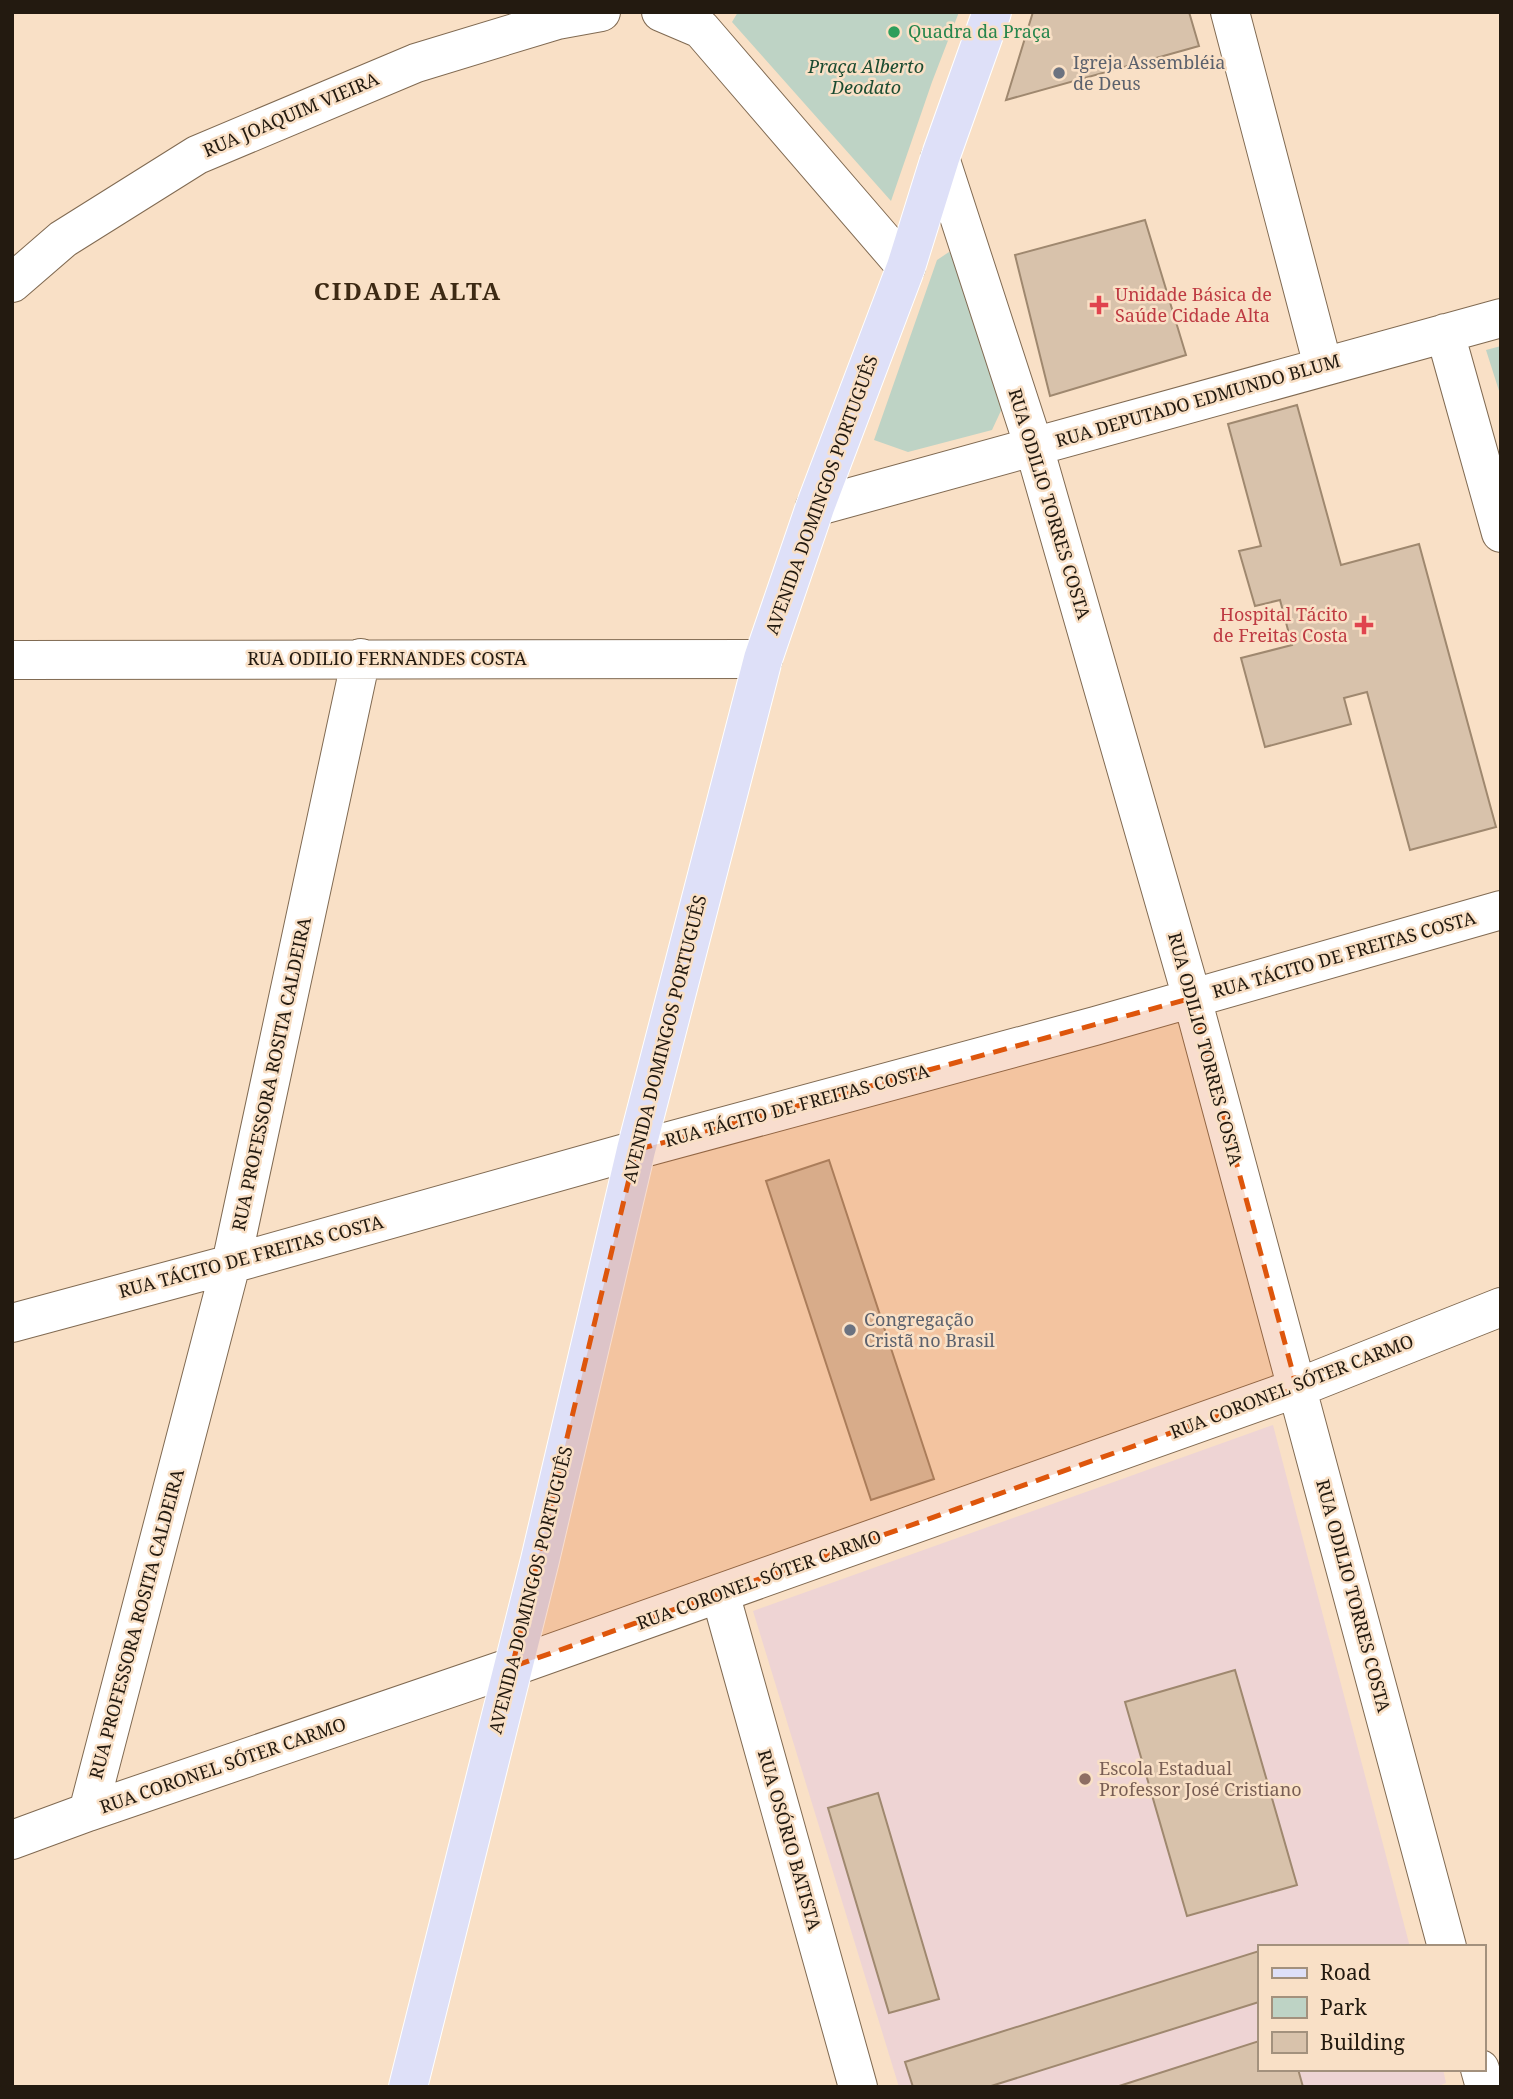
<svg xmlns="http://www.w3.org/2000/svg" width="1513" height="2099" font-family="'Noto Serif',serif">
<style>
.education{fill:#eed4d4}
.green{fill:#bed3c5}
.building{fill:#d8c2ab;stroke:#9f886f;stroke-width:2}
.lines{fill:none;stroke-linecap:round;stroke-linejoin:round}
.minor-casing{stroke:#806a52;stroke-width:40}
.major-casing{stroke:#fff;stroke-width:40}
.minor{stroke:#fff;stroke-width:38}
.major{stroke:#dee0f8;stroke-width:38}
.marked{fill:#de560c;fill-opacity:0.2;stroke:#de560c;stroke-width:5;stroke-dasharray:14 9;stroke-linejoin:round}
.leisure-dot{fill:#2e9e5b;stroke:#f9e0c6;stroke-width:2.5}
.worship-dot{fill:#6b7280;stroke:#f9e0c6;stroke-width:2.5}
.health-dot{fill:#e0444e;stroke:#f9e0c6;stroke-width:2.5}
.education-dot{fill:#8d6e63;stroke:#f9e0c6;stroke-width:2.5}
.labels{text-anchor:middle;stroke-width:5;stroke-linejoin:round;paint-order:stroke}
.leisure-label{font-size:18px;fill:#27864d;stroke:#f9e0c6;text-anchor:start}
.worship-label{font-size:18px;fill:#5b616d;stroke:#f9e0c6;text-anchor:start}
.park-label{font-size:18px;font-style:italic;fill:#1a4b31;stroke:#f9e0c6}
.street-label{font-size:18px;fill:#231a10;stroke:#f9e0c6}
.health-label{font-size:18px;fill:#be3a42;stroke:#f9e0c6;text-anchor:start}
.education-label{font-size:18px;fill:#785e54;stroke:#f9e0c6;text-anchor:start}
.district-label{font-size:24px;font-weight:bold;letter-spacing:2px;fill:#3d2a14;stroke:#f9e0c6}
</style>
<rect width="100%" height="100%" fill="#f9e0c6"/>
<path class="education" d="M 1273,1425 L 1410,1947 L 1259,1947 L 1259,2069 L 1443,2069 L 1446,2083 L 1436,2087 L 899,2087 L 753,1611 Z"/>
<path class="green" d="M 738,12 L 959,12 L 932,82 L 891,201 L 732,22 Z
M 949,252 L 963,262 L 1005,402 L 992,430 L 908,452 L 874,440 L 937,260 Z
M 1501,346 L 1501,394 L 1500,394 L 1486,350 Z"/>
<path class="building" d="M 1033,12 L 1189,12 L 1199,46 L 1006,100 Z
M 1145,220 L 1186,355 L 1050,396 L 1015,255 Z
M 1297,405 L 1341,565 L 1419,544 L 1496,827 L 1410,850 L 1367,692 L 1344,698 L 1351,724 L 1265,747 L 1241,658 L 1292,645 L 1280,600 L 1255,606 L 1239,551 L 1261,546 L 1228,424 Z
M 829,1160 L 934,1479 L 871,1500 L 766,1181 Z
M 1235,1670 L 1297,1885 L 1187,1916 L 1125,1702 Z
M 878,1793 L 939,1999 L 889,2013 L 828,1808 Z
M 1259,1951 L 1259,2002 L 988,2087 L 913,2087 L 905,2062 Z
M 1259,2041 L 1259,2069 L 1298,2069 L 1303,2087 L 1116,2087 Z"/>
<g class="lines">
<defs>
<path id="minor" d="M 661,12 L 701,29 L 906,267
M 1230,12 L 1323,366
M 940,158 L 1034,447 L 1192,998 L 1447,1947
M 12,283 L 63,239 L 197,155 L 416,63 L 557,20 L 601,12
M 1445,333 L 1501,533
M 815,507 L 1501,318
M 12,660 L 763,659
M 12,1323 L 231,1264 L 636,1150 L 1095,1026 L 1501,910
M 720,1593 L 858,2087
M 88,1812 L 231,1264 L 361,658
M 12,1840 L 88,1812 L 512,1667 L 1297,1388 L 1501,1307
M 1480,2069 L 1485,2087"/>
<path id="major" d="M 408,2087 L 540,1560 L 636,1150 L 763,659 L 815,507 L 906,267 L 940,158 L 992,12"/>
</defs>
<use href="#minor" class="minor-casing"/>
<use href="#major" class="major-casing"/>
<use href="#minor" class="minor"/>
<use href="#major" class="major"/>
</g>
<path class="marked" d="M 1192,998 L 1297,1388 L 512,1667 L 636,1150 Z"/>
<circle class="leisure-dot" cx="894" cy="32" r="7"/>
<g class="worship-dot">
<circle cx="1059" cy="73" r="7"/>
<circle cx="850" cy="1330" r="7"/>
</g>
<g class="health-dot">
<path d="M1095.5 294.5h7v7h7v7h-7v7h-7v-7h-7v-7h7z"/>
<path d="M1360.5 614.5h7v7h7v7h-7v7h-7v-7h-7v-7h7z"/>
</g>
<circle class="education-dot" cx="1085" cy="1779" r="7"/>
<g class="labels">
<g class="leisure-label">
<text x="908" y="38">Quadra da Praça</text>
</g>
<g class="worship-label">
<text x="1073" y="69">Igreja Assembléia<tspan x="1073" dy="21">de Deus</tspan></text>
<text x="864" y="1326">Congregação<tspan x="864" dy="21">Cristã no Brasil</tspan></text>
</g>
<g class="park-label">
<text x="866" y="73">Praça Alberto<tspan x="866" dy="21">Deodato</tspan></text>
</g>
<g class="street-label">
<text transform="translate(291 115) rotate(-23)" y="6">RUA JOAQUIM VIEIRA</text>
<text transform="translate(1198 401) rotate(-16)" y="6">RUA DEPUTADO EDMUNDO BLUM</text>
<text transform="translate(822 495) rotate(-70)" y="6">AVENIDA DOMINGOS PORTUGUÊS</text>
<text transform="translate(1049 504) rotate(73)" y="6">RUA ODILIO TORRES COSTA</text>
<text x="387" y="665">RUA ODILIO FERNANDES COSTA</text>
<text transform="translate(1344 955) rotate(-16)" y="6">RUA TÁCITO DE FREITAS COSTA</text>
<text transform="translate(665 1039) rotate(-76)" y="6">AVENIDA DOMINGOS PORTUGUÊS</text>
<text transform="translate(1205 1049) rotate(75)" y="6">RUA ODILIO TORRES COSTA</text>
<text transform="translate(272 1074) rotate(-78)" y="6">RUA PROFESSORA ROSITA CALDEIRA</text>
<text transform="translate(797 1106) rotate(-15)" y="6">RUA TÁCITO DE FREITAS COSTA</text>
<text transform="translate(251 1257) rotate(-15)" y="6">RUA TÁCITO DE FREITAS COSTA</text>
<text transform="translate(1292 1387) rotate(-21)" y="6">RUA CORONEL SÓTER CARMO</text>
<text transform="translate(759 1580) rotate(-20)" y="6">RUA CORONEL SÓTER CARMO</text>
<text transform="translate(531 1590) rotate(-76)" y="6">AVENIDA DOMINGOS PORTUGUÊS</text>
<text transform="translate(1353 1596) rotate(75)" y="6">RUA ODILIO TORRES COSTA</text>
<text transform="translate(137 1624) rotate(-75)" y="6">RUA PROFESSORA ROSITA CALDEIRA</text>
<text transform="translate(223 1766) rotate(-19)" y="6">RUA CORONEL SÓTER CARMO</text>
<text transform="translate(789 1840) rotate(74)" y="6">RUA OSÓRIO BATISTA</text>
</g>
<g class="health-label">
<text x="1115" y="301">Unidade Básica de<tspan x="1115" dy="21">Saúde Cidade Alta</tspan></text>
<text x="1348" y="621" text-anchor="end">Hospital Tácito<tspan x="1348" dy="21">de Freitas Costa</tspan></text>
</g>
<g class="education-label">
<text x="1099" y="1775">Escola Estadual<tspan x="1099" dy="21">Professor José Cristiano</tspan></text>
</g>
<g class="district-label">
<text x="408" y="300">CIDADE ALTA</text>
</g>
</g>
<rect width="1513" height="2099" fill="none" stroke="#231a10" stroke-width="28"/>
<rect x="1258" y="1945" width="228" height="126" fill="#f9e0c6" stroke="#a3917d" stroke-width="2"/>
<rect x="1272" y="1968" width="35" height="10" fill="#dee0f8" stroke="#a3917d" stroke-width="2"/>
<text x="1320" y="1980" font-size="21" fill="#231a10">Road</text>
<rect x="1272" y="1997" width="35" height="21" fill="#bed3c5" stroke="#a3917d" stroke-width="2"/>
<text x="1320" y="2015" font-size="21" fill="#231a10">Park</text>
<rect x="1272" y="2032" width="35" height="21" fill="#d8c2ab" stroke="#a3917d" stroke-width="2"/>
<text x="1320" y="2050" font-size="21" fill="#231a10">Building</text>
</svg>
